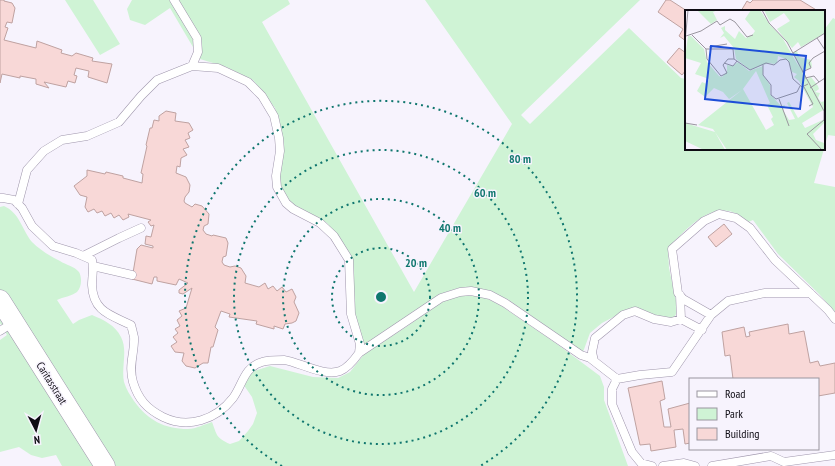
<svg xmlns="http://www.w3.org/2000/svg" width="835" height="466" font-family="'PT Sans Narrow',sans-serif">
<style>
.green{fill:#cff3d5}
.building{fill:#f8d8d7;stroke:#bfa2a1}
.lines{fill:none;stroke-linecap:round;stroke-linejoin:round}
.service-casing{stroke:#9f96ac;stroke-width:9}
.tertiary-casing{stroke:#9f96ac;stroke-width:21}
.service{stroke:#fff;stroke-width:8}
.tertiary{stroke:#fff;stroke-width:20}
.ring{fill:none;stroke:#0f766e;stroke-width:2;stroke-dasharray:2 4}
.labels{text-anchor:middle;stroke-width:3;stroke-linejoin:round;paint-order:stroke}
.street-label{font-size:11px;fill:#0e0b13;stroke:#f7f3fd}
.inset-road{fill:none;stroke:#9a969f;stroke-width:1}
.view{fill:#1d4ed8;fill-opacity:0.15;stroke:#1d4ed8;stroke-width:2}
.inset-edge{fill:none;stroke:#0e0b13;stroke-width:2}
.centre{fill:#0f766e;stroke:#f7f3fd;stroke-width:2}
.ring-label{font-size:12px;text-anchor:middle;font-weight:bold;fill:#0f766e;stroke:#f7f3fd;stroke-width:3;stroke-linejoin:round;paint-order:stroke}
</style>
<rect width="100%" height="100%" fill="#f7f3fd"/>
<path class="green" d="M 65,0 L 93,0 L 120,44 L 100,55 Z
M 132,0 L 288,0 L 290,4 L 262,22 L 414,292 L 512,124 L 425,0 L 640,0 L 521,115 L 530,124 L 629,28 L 681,78 L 686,79 L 686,149 L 824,149 L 814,183 L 835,187 L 835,312 L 819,294 L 778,254 L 753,220 L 746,223 C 743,220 740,216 737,214 C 710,200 684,232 668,248 L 669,268 L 678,310 L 675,316 L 671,319 L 621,313 L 602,323 L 590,333 L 583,352 L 507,299 L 458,288 L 444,293 L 365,345 L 362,342 L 353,309 L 353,289 L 338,236 L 327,223 L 292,206 L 286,198 L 279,183 L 279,124 L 275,108 L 253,80 L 226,67 L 200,59 L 170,8 L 145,25 L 130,20 L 127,9 Z
M 833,18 L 835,19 L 835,136 L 828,135 L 824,148 L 824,30 Z
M 4,206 C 20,213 22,230 32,242 C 40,250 50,256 60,261 C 66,265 74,266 79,272 C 82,277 82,287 77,292 C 72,296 63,297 57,300 L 73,324 L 79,320 L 92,315 C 104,320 115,325 121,337 C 128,350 121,368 124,382 C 126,389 130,395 134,401 C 148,420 164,429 188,429 C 196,429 205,424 212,422 C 217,435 216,438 230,444 L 239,441 L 248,431 L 253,424 L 257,413 L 252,397 L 243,384 L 247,378 L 254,371 L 270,366 L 313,377 L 338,378 L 350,372 L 365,353 L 406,327 L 445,299 L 466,295 L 484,297 L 500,305 L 557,344 L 600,376 L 604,387 L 604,400 L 628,466 L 62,466 L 56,455 L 42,458 L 31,455 L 19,447 L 0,452 L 0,340 L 7,335 L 0,323 L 0,207 Z"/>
<path class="building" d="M 0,0 L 4,0 L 4,1 L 12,3 L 15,8 L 12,23 L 7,22 L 5,27 L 8,28 L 4,40 L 36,48 L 37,41 L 62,50 L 61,53 L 72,56 L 76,53 L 93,58 L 92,61 L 112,64 L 107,83 L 88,77 L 89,71 L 76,68 L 74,75 L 77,76 L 75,83 L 68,81 L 66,87 L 44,82 L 49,88 L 36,84 L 36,79 L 20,76 L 20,78 L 2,74 L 0,83 Z
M 666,0 L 670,0 L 687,11 L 686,11 L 686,41 L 679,36 L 683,29 L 658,12 Z
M 753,0 L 800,0 L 818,11 L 741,11 L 747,1 L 750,3 Z
M 679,48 L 686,53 L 686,70 L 682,75 L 667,62 Z
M 166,111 L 176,113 L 175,121 L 189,123 L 193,130 L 188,133 L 190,138 L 185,140 L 189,147 L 183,149 L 187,155 L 181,158 L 180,167 L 177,166 L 176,173 L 186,177 L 190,185 L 189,192 L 185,197 L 184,201 L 185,203 L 192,207 L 195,204 L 202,206 L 209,214 L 208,224 L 204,226 L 203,230 L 206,234 L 212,236 L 213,235 L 226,238 L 228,243 L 226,256 L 223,257 L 222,262 L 224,265 L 230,267 L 235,266 L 241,268 L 246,276 L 245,283 L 259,287 L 265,283 L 268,289 L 273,286 L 277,291 L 282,287 L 286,292 L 292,289 L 296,297 L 294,302 L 299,313 L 296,321 L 292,323 L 285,324 L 283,329 L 274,326 L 274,329 L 256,324 L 257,321 L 229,317 L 230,314 L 221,311 L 215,327 L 218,330 L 213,347 L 211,347 L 208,363 L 203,363 L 195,368 L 186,366 L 182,361 L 184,353 L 175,352 L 171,346 L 177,342 L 173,337 L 178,333 L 175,329 L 180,326 L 177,320 L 182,316 L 179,311 L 186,308 L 192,288 L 183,294 L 179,293 L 179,290 L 188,283 L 179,279 L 176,285 L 157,281 L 157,277 L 154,277 L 152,284 L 132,279 L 137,249 L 141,245 L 153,248 L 153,246 L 145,244 L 146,236 L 151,237 L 154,225 L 151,226 L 148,222 L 151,220 L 128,214 L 129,217 L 123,220 L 119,215 L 114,218 L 111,213 L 105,216 L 102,211 L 97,213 L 94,209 L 88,212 L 85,207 L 87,197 L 80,195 L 74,186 L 87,176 L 87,170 L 105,174 L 106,172 L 123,176 L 123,178 L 142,183 L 143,174 L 141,173 L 147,146 L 146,145 L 150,128 L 152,128 L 154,120 L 159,121 L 159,116 Z
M 724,224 L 732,234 L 716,247 L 708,237 Z
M 788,324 L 789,334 L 804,331 L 810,363 L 818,361 L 820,366 L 835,363 L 835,393 L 818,396 L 818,379 L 733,379 L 730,355 L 725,356 L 722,332 L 744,327 L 746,337 L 750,336 L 749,332 Z
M 662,381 L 665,399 L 660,401 L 664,427 L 671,427 L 668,409 L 690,403 L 690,443 L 685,444 L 683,429 L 674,430 L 676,447 L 651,451 L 650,444 L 640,445 L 628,388 Z"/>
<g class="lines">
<defs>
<path id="service" d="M 174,0 L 197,38 L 198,52 L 192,66
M 0,198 L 3,198 L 14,200 L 22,208 L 32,226 L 53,246 L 76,253 L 92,260 C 94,269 92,277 92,285 C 93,312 111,315 131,325 C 132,328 133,333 134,337 C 135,352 128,365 133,382 C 138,399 147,409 163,417 C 188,429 216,420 233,398 C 243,384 244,367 262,362 C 268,360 278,360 284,360 C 299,362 324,377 340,371 C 348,368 354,360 359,353 L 441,298 L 460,292 L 471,291 L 490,295 L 505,303 L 581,355 L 590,358 L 617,379 L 612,389 L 612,404 L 632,452 L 641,463 L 652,466
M 18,204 L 27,170 L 44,151 L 62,140 L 87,136 L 119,122 L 141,96 L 157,80 L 192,66 L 218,68 L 248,82 L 262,96 L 274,116 L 279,138 L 280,151 L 276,176 L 277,187 L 286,203 L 293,209 L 320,223 L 334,236 L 349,260 L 351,314 L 360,344 L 359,353
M 83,256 L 119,238 L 141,228
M 93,266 L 132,275
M 680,295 L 681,319
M 711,315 L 728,301 L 765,293 L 810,293
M 0,331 L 14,322
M 594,361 L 592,352 L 595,338 L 623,315 L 635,311 L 654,319 L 671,322 L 681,319 L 702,330
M 617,379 L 640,375 L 672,372 L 711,315 L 683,299 L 678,293 L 672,249 L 704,221 L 719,214 L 736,218 L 750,228 L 775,260 L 828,310 L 835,319
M 663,466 L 684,463 L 695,466
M 712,466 L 771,456 L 784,462 L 835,455"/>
<path id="tertiary" d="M 0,300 L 105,466"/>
</defs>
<use href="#service" class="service-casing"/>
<use href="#tertiary" class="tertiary-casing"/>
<use href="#service" class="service"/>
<use href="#tertiary" class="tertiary"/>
</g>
<g class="ring">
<circle cx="381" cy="297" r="49"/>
<circle cx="381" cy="297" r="98"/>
<circle cx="381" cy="297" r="147"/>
<path d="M282 466A196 196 0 1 1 480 466"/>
</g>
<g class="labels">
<g class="street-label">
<text transform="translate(52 383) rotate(58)" y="4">Caritasstraat</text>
</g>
</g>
<g transform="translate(685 10)">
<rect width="140" height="140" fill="#f7f3fd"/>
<path d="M 12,0 L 33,0 L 28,2 L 32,10 L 26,14 ZM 66,0 L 75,0 L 85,15 L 97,27 L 114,57 L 108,42 L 112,41 L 114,47 L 126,50 L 127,57 L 119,61 L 122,69 L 126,67 L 133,76 L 134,79 L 130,82 L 135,83 L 133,88 L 136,92 L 140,91 L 140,99 L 117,113 L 120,118 L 140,109 L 140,112 L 128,124 L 131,130 L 139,133 L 140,140 L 42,140 L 28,119 L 13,115 L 57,80 L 44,89 L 38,82 L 29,78 L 20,87 L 12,81 L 17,72 L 22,74 L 24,69 L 10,64 L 16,53 L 0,48 L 3,26 L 6,26 L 19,39 L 22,52 L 34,66 L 37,67 L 42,61 L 42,55 L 48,56 L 53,52 L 64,61 L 78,56 L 78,65 L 85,75 L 85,84 L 96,96 L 100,95 L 98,100 L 104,110 L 110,109 L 102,93 L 104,92 L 113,108 L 128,97 L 114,71 L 109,67 L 112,64 L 107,62 L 103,50 L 93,46 L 92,53 L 89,54 L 84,53 L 65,60 L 51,49 L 49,38 L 39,26 L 35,28 L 39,23 L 36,18 L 40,16 L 40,20 L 50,29 L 54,21 L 61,28 L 68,24 L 70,21 L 60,9 ZM 71,61 L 85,93 L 82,95 L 88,107 L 86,109 L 89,115 L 81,120 L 58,79 ZM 79,0 L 140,0 L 140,23 L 116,37 L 113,32 L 107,38 L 92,19 L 105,11 L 99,3 L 85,12 ZM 0,113 L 30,122 L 40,140 L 19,140 L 0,131 Z" fill="#cff3d5" fill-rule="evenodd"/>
<path class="inset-road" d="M 77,0 L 84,13 L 102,32 L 139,101M 7,25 L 21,39 L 48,39 L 49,49 L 65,60 L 81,53 L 89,55 L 95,50 L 101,49 L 104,52 L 108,69 L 117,77 L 123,74M 1,26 L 16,21 L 32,11 L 35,15 L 45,9 L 50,12 L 62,27 L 68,25M 132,28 L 140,40M 0,32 L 3,0M 24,37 L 42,34M 21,39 L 22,49 L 36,66 L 42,63 L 38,55 L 43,49 L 49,49M 108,43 L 140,23M 39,53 L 48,56 L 52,51M 78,55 L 78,65 L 86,75 L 86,85 L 91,89 L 112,82 L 115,76M 117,62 L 126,58 L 124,53 L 128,48 L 140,41M 120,68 L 129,66 L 134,72M 119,77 L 128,94 L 124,96M 125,78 L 140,68M 94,89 L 104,116M 0,113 L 12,115M 137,140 L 122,124 L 139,110 L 139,101"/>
<path class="view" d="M 26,36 L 121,46 L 115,99 L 20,89 Z"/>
<rect width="140" height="140" class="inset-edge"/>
</g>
<circle cx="381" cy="297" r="6" class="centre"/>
<g class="ring-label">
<text x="520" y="163">80 m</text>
<text x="485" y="197">60 m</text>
<text x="450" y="232">40 m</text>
<text x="416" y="267">20 m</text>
</g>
<rect x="689" y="378" width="130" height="72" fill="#f7f3fd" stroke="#9a969f"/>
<rect x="697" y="391" width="20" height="6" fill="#ffffff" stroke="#9a969f"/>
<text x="725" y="398" font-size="12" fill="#0e0b13">Road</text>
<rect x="697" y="408" width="20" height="12" fill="#cff3d5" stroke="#9a969f"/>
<text x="725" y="418" font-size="12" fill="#0e0b13">Park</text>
<rect x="697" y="428" width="20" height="12" fill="#f8d8d7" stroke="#9a969f"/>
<text x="725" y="438" font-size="12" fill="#0e0b13">Building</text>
<g transform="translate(36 430) rotate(174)" stroke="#f7f3fd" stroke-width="3" paint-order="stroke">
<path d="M0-3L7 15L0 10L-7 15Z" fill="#0e0b13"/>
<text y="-6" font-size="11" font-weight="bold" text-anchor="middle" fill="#0e0b13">N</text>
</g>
</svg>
